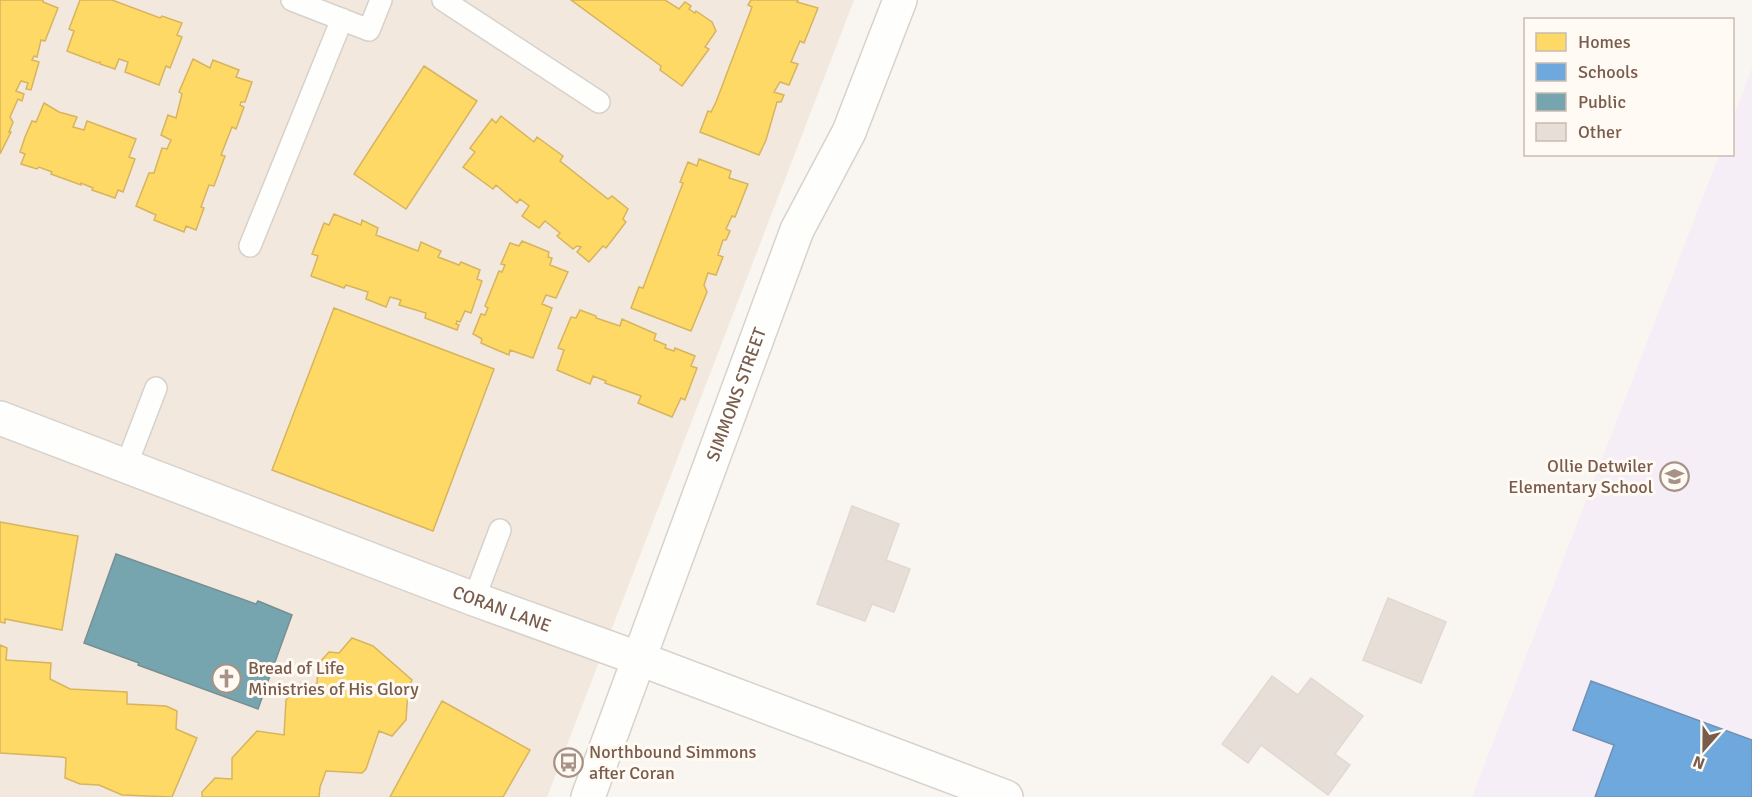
<svg xmlns="http://www.w3.org/2000/svg" width="1752" height="797" font-family="Signika,sans-serif">
<style>
.residential{fill:#f2e8de}
.education{fill:#f6eef6}
.homes{fill:#ffd966;stroke:#d7b45e;stroke-width:1.5}
.schools{fill:#6fa8dc;stroke:#7291b1;stroke-width:1.5}
.public{fill:#76a5af;stroke:#778f92;stroke-width:1.5}
.building{fill:#e6ded7;stroke:#e2d8d2;stroke-width:1.5}
.lines{fill:none;stroke-linecap:round;stroke-linejoin:round}
.lane-casing{stroke:#d7d1cb;stroke-width:24}
.street-casing{stroke:#d7d1cb;stroke-width:36}
.secondary-casing{stroke:#d9d2cb;stroke-width:36}
.lane{stroke:#fefefd;stroke-width:21}
.street{stroke:#fefefd;stroke-width:33}
.secondary{stroke:#fefefd;stroke-width:33}
.labels{text-anchor:middle;stroke-width:6;stroke-linejoin:round;paint-order:stroke}
.street-label{font-size:18px;fill:#7a5c4d;stroke:#fffaf3}
.poi-label{font-size:18px;fill:#7a5c4d;stroke:#fffaf3;text-anchor:start}
</style>
<rect width="100%" height="100%" fill="#f9f5f0"/>
<path class="residential" d="M 0,0 L 854,0 L 547,797 L 0,797 Z"/>
<path class="education" d="M 1752,68 L 1752,797 L 1472,797 L 1719,155 L 1732,154 L 1733,118 Z"/>
<path class="homes" d="M 0,0 L 43,0 L 43,2 L 58,8 L 45,41 L 41,40 L 37,57 L 34,56 L 32,60 L 39,62 L 31,90 L 26,89 L 28,83 L 21,81 L 16,91 L 24,94 L 22,101 L 18,99 L 10,117 L 13,122 L 9,132 L 11,132 L 0,154 Z
M 80,0 L 112,0 L 160,18 L 162,16 L 182,23 L 177,35 L 182,37 L 170,68 L 166,66 L 159,85 L 125,72 L 128,62 L 119,59 L 115,69 L 100,64 L 100,62 L 98,63 L 67,51 L 74,31 L 69,29 Z
M 571,0 L 665,0 L 679,9 L 685,2 L 691,6 L 689,9 L 695,13 L 696,11 L 712,22 L 716,31 L 705,47 L 709,49 L 682,86 L 660,70 L 661,66 Z
M 751,0 L 798,0 L 797,2 L 818,8 L 804,43 L 800,41 L 791,62 L 798,64 L 789,85 L 780,82 L 774,92 L 784,95 L 781,102 L 777,102 L 766,140 L 759,155 L 700,132 L 708,111 L 711,112 L 716,102 L 752,7 L 748,5 Z
M 193,59 L 210,68 L 213,60 L 239,70 L 236,77 L 252,82 L 245,102 L 241,102 L 240,105 L 244,107 L 236,129 L 232,127 L 221,155 L 225,156 L 214,186 L 209,185 L 201,207 L 204,208 L 196,230 L 186,226 L 184,232 L 154,220 L 156,215 L 136,206 L 149,173 L 154,173 L 162,148 L 167,149 L 171,140 L 161,135 L 168,115 L 176,118 L 182,94 L 179,92 Z
M 424,66 L 477,101 L 406,209 L 354,174 Z
M 44,103 L 59,112 L 77,117 L 73,127 L 84,130 L 87,121 L 136,139 L 129,157 L 135,159 L 123,192 L 118,190 L 115,198 L 92,190 L 93,188 L 81,183 L 81,185 L 51,174 L 52,172 L 39,167 L 37,169 L 21,164 L 25,154 L 20,152 L 25,137 L 32,121 L 36,122 Z
M 501,116 L 534,142 L 537,137 L 563,156 L 560,161 L 608,199 L 612,196 L 628,209 L 623,219 L 626,222 L 606,248 L 603,246 L 589,262 L 577,252 L 581,247 L 577,246 L 573,249 L 557,236 L 560,233 L 545,221 L 539,228 L 522,216 L 529,206 L 520,199 L 517,203 L 496,185 L 493,189 L 463,167 L 475,152 L 470,148 L 492,119 L 496,123 Z
M 699,159 L 731,171 L 729,178 L 748,184 L 735,217 L 732,216 L 726,229 L 730,231 L 726,240 L 723,240 L 718,255 L 723,257 L 716,275 L 708,273 L 704,285 L 707,292 L 691,331 L 631,308 L 639,287 L 643,288 L 683,183 L 680,182 L 688,162 L 697,166 Z
M 334,214 L 361,225 L 362,220 L 378,228 L 376,235 L 418,251 L 421,242 L 441,251 L 438,257 L 459,265 L 461,262 L 480,270 L 477,279 L 482,281 L 471,313 L 465,311 L 460,322 L 457,321 L 456,324 L 459,325 L 457,330 L 425,318 L 426,313 L 399,305 L 401,300 L 390,297 L 386,307 L 366,299 L 368,292 L 346,285 L 344,288 L 311,276 L 318,256 L 312,254 L 324,223 L 329,225 Z
M 522,241 L 549,252 L 548,257 L 552,258 L 550,265 L 568,272 L 556,298 L 546,295 L 542,304 L 552,308 L 533,358 L 510,350 L 509,355 L 497,350 L 481,343 L 482,339 L 473,334 L 481,314 L 485,315 L 488,308 L 485,306 L 499,271 L 502,272 L 505,265 L 501,264 L 510,243 L 519,246 Z
M 334,308 L 494,369 L 433,531 L 272,470 Z
M 580,310 L 596,316 L 596,318 L 620,326 L 622,319 L 656,334 L 654,340 L 666,345 L 665,348 L 674,351 L 675,348 L 695,356 L 691,366 L 697,368 L 685,400 L 681,398 L 672,417 L 638,403 L 641,396 L 605,383 L 606,381 L 593,376 L 590,384 L 557,370 L 564,350 L 558,348 L 571,317 L 576,318 Z
M 0,522 L 78,536 L 62,630 L 5,619 L 5,623 L 0,622 Z
M 352,638 L 373,646 L 412,680 L 408,690 L 406,720 L 392,736 L 379,731 L 366,769 L 362,773 L 326,771 L 320,787 L 319,797 L 202,797 L 202,792 L 215,778 L 232,779 L 232,758 L 257,731 L 284,735 L 286,700 L 301,683 L 317,684 L 318,664 L 329,652 L 339,653 Z
M 0,645 L 7,648 L 6,660 L 51,663 L 50,679 L 70,689 L 127,692 L 127,704 L 166,706 L 177,711 L 176,729 L 197,738 L 172,797 L 122,795 L 99,785 L 80,784 L 65,778 L 66,758 L 62,757 L 0,753 Z
M 442,701 L 530,750 L 503,797 L 390,797 Z"/>
<path class="schools" d="M 1591,681 L 1752,740 L 1752,797 L 1595,797 L 1614,745 L 1573,730 Z"/>
<path class="public" d="M 116,554 L 256,604 L 258,601 L 292,615 L 258,709 L 138,665 L 139,663 L 84,643 Z"/>
<path class="building" d="M 852,506 L 899,524 L 886,560 L 910,569 L 894,612 L 872,604 L 865,621 L 817,604 Z
M 1388,598 L 1446,622 L 1421,683 L 1363,660 Z
M 1272,676 L 1298,695 L 1311,678 L 1363,716 L 1335,754 L 1350,765 L 1328,795 L 1261,745 L 1248,763 L 1222,744 Z"/>
<g class="lines">
<defs>
<path id="lane" d="M 292,0 L 369,30 L 381,0
M 443,0 L 599,102
M 250,246 L 342,19
M 126,466 L 156,388
M 474,599 L 500,530"/>
<g id="street">
<path id="s1" d="M 0,418 L 474,599 L 640,659 L 1006,797"/>
</g>
<g id="secondary">
<path id="s2" d="M 588,797 L 797,230 L 849,132 L 900,0"/>
</g>
</defs>
<use href="#lane" class="lane-casing"/>
<use href="#street" class="street-casing"/>
<use href="#secondary" class="secondary-casing"/>
<use href="#lane" class="lane"/>
<use href="#street" class="street"/>
<use href="#secondary" class="secondary"/>
</g>
<defs>
<symbol id="school-ring" viewBox="-11 -11 22 22"><circle r="9.5" fill="#fffaf3" stroke="#a69286" stroke-width="1.5"/><path d="M0-5L7-2L0 1L-7-2ZM-4 1L0 2.5L4 1V4Q0 6-4 4Z" fill="#a69286"/></symbol>
<symbol id="church-ring" viewBox="-11 -11 22 22"><circle r="9.5" fill="#fffaf3" stroke="#a69286" stroke-width="1.5"/><path d="M-1.2-6h2.4v3.5h3.3v2.4h-3.3V6h-2.4V-.1h-3.3v-2.4h3.3Z" fill="#a69286"/></symbol>
<symbol id="bus-ring" viewBox="-11 -11 22 22"><circle r="9.5" fill="#fffaf3" stroke="#a69286" stroke-width="1.5"/><path d="M-5-6H5V4H4V6H2V4H-2V6H-4V4H-5ZM-3.5-4V0h7V-4ZM-3.5 1.2v1.5H-2V1.2ZM2 1.2v1.5H3.5V1.2Z" fill="#a69286"/></symbol>
</defs>
<g fill-rule="evenodd">
<use href="#school-ring" x="1658" y="460" width="33" height="33"/>
<use href="#church-ring" x="210" y="662" width="33" height="33"/>
<use href="#bus-ring" x="552" y="746" width="33" height="33"/>
</g>
<g class="labels">
<g class="street-label">
<text dy="6" stroke="none"><textPath href="#s2" startOffset="429">SIMMONS STREET</textPath></text>
<text dy="6" stroke="none"><textPath href="#s1" startOffset="537">CORAN LANE</textPath></text>
</g>
<g class="poi-label">
<text x="1653" y="472" text-anchor="end">Ollie Detwiler<tspan x="1653" dy="21">Elementary School</tspan></text>
<text x="248" y="674">Bread of Life<tspan x="248" dy="21">Ministries of His Glory</tspan></text>
<text x="589" y="758">Northbound Simmons<tspan x="589" dy="21">after Coran</tspan></text>
</g>
</g>
<rect x="1524" y="18" width="210" height="138" fill="#fffaf3" stroke="#cabbb1" stroke-width="1.5"/>
<rect x="1536" y="33" width="30" height="18" fill="#ffd966" stroke="#cabbb1" stroke-width="1.5"/>
<text x="1578" y="48" font-size="18" fill="#7a5c4d">Homes</text>
<rect x="1536" y="63" width="30" height="18" fill="#6fa8dc" stroke="#cabbb1" stroke-width="1.5"/>
<text x="1578" y="78" font-size="18" fill="#7a5c4d">Schools</text>
<rect x="1536" y="93" width="30" height="18" fill="#76a5af" stroke="#cabbb1" stroke-width="1.5"/>
<text x="1578" y="108" font-size="18" fill="#7a5c4d">Public</text>
<rect x="1536" y="123" width="30" height="18" fill="#e6ded7" stroke="#cabbb1" stroke-width="1.5"/>
<text x="1578" y="138" font-size="18" fill="#7a5c4d">Other</text>
<g transform="translate(1704 749) rotate(201)" stroke="#fffaf3" stroke-width="4.5" paint-order="stroke">
<path d="M0-4.5L10 22L0 15L-10 22Z" fill="#7a5c4d"/>
<text y="-9" font-size="16" font-weight="bold" text-anchor="middle" fill="#7a5c4d">N</text>
</g>
</svg>
